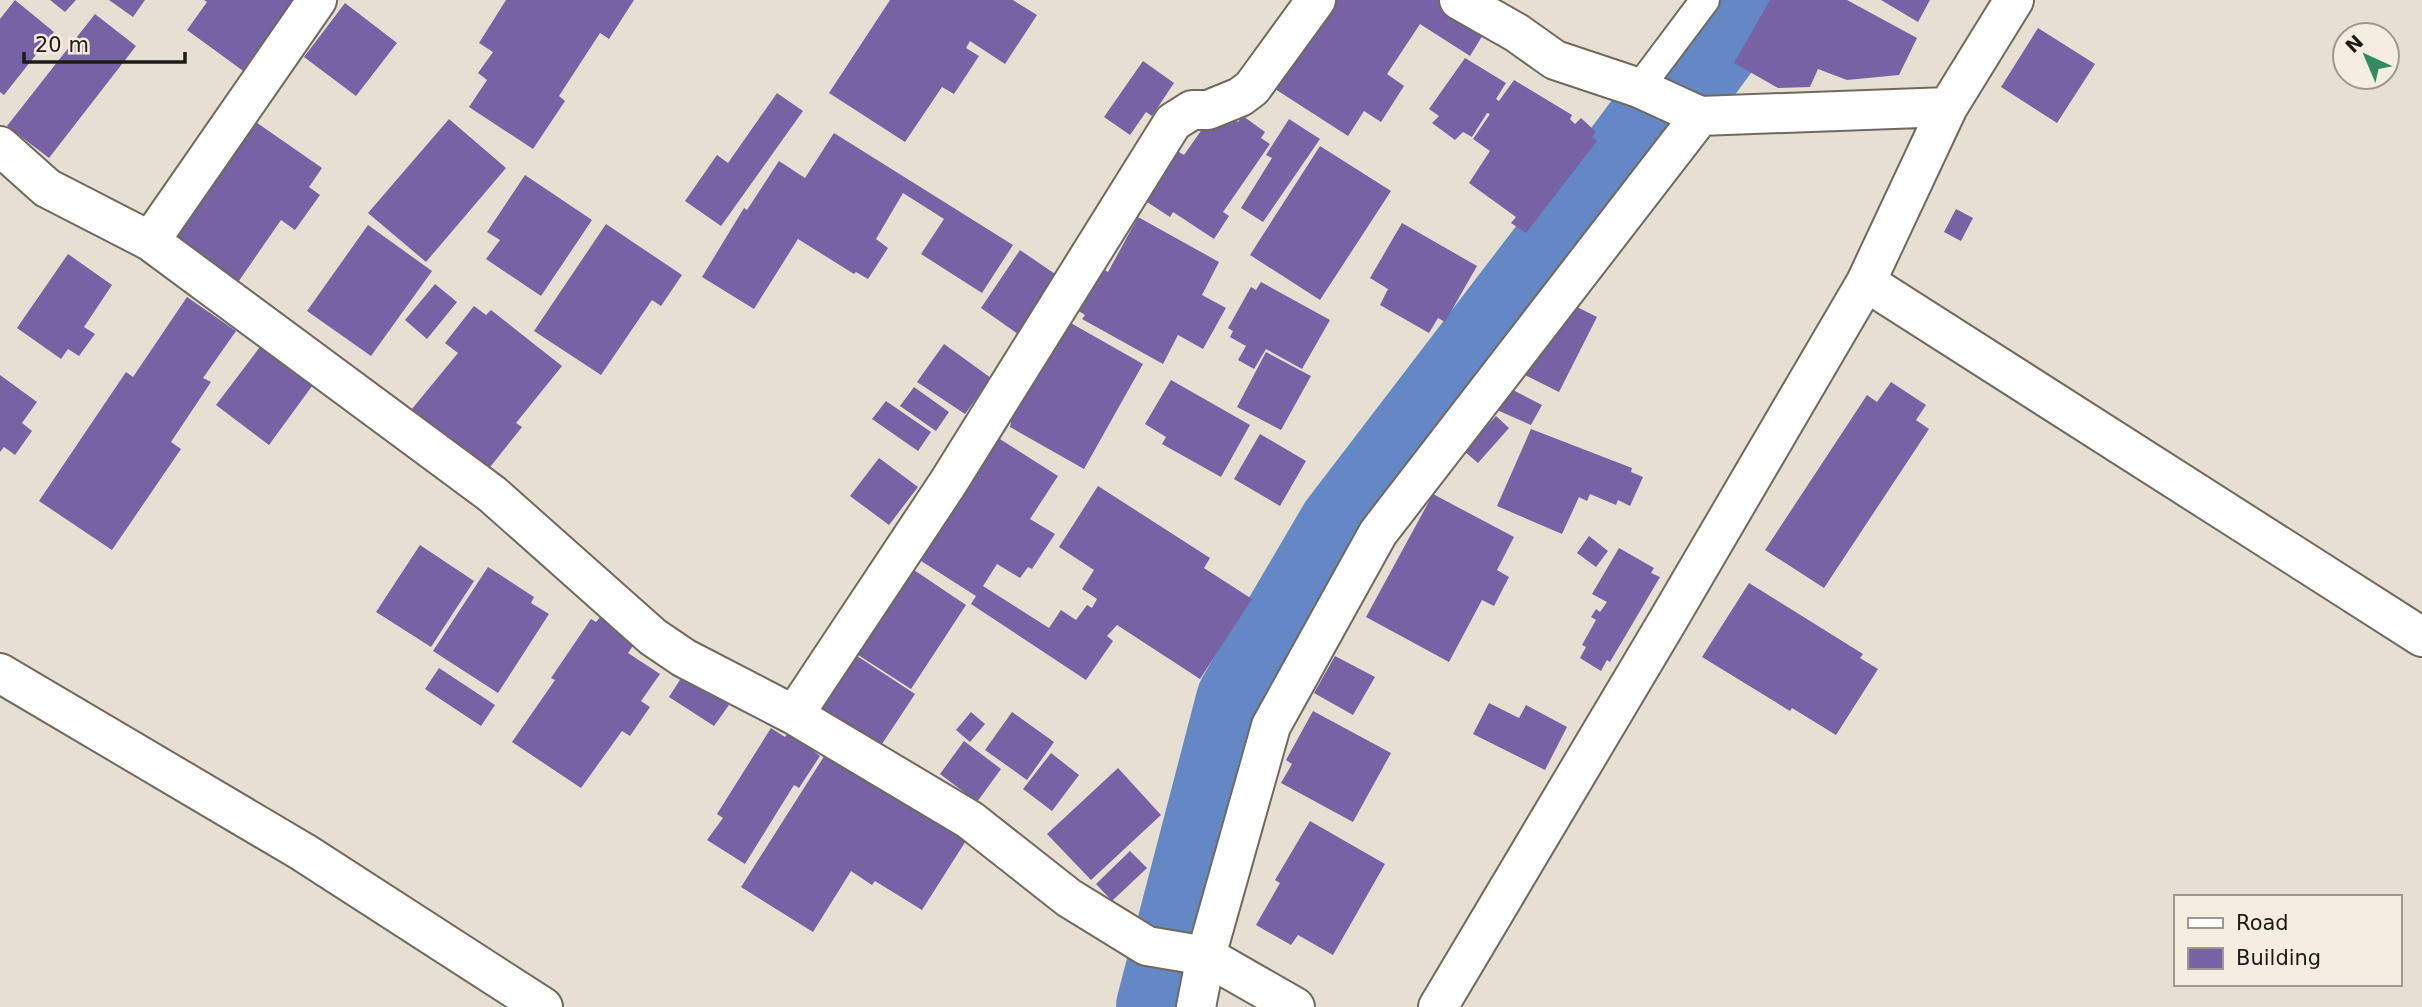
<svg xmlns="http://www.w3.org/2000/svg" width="2422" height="1007" font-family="'DejaVu Sans',sans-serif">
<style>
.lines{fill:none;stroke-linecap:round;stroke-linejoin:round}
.river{stroke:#6488c6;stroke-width:96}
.building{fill:#7662a5}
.lane-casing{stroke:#70695e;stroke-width:32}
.street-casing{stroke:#70695e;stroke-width:42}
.lane{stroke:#fff;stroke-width:28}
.street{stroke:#fff;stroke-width:38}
</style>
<rect width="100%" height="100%" fill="#e7e0d2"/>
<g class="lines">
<path class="river" d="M 1164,1007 L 1244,701 L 1345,529 L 1637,147 L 1745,0"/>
</g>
<path class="building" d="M 15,0 L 54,32 L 4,95 L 0,92 L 0,19 Z
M 50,0 L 76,0 L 65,12 Z
M 109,0 L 145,0 L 133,17 Z
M 204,0 L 298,0 L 246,73 L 187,30 L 207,2 Z
M 506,0 L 634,0 L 609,39 L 600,33 L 559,96 L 565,101 L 533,149 L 469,107 L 487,80 L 478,73 L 493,52 L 479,43 Z
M 890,0 L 1013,0 L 1037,15 L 1005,64 L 970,41 L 966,48 L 979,56 L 954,94 L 942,87 L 905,142 L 829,93 Z
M 1334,0 L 1440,0 L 1486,30 L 1470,56 L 1420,24 L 1387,74 L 1404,86 L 1381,122 L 1364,111 L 1348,136 L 1269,85 Z
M 1770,0 L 1847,0 L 1917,38 L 1899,75 L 1847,80 L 1818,69 L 1810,87 L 1778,88 L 1734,63 Z
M 1881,0 L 1930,0 L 1918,22 Z
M 345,3 L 397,43 L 356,96 L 304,57 Z
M 95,14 L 136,46 L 49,158 L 7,126 Z
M 2038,28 L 2095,64 L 2057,123 L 2001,87 Z
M 1465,58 L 1506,83 L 1496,99 L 1499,101 L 1514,80 L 1572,115 L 1570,119 L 1575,124 L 1581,118 L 1596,132 L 1592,137 L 1597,141 L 1526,233 L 1511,223 L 1516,217 L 1469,183 L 1490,151 L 1473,139 L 1490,114 L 1487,113 L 1472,137 L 1463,132 L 1455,140 L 1432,123 L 1439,116 L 1429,109 Z
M 1143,61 L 1174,83 L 1152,116 L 1146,112 L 1130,135 L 1104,117 Z
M 777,93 L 803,111 L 721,226 L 685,201 L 717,155 L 728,163 Z
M 1221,111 L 1238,122 L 1243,116 L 1265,132 L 1261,138 L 1270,144 L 1223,212 L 1229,216 L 1214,239 L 1173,212 L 1170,217 L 1141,198 L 1174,149 L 1184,155 L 1205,125 Z
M 247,116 L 322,168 L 309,187 L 320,195 L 295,230 L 281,220 L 234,288 L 163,238 Z
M 449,119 L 506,168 L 426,262 L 368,213 Z
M 1289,119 L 1320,139 L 1263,222 L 1241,208 L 1272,158 L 1266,155 Z
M 834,133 L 1013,245 L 982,293 L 921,254 L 944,219 L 903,193 L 876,239 L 888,248 L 868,279 L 856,272 L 854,274 L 798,239 L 754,309 L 702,277 L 744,208 L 747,210 L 779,161 L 805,178 Z
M 1320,146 L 1391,191 L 1320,300 L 1250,255 Z
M 525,175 L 592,220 L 541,296 L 486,259 L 500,240 L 487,232 Z
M 1956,209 L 1973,218 L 1961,241 L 1944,232 Z
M 1138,217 L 1219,262 L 1202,295 L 1226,308 L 1203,349 L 1178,335 L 1163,364 L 1082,319 L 1085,315 L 1077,310 L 1100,267 L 1108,272 Z
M 1402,223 L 1477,266 L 1445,322 L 1438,318 L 1429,333 L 1380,305 L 1388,289 L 1370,278 Z
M 606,224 L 682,275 L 661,306 L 652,300 L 601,375 L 534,331 Z
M 368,225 L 432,271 L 371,356 L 307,311 Z
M 1020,250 L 1058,276 L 1018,334 L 981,308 Z
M 68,254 L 112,285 L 84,327 L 95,334 L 79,356 L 68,349 L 61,359 L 17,328 Z
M 1261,282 L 1330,320 L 1302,369 L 1266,349 L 1254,369 L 1238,360 L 1246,346 L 1230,337 L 1233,331 L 1228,328 L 1251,287 L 1256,290 Z
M 435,284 L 457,302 L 427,339 L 405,320 Z
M 187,297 L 236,331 L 203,378 L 211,382 L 171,442 L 181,449 L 112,550 L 39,501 L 126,372 L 133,377 Z
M 1569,303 L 1597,317 L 1559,392 L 1523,374 Z
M 474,306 L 486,315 L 491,310 L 562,366 L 516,423 L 522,427 L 483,476 L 407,415 L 458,353 L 445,343 Z
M 1069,322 L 1143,364 L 1084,469 L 1010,427 L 1011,422 L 1003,418 L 1047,355 L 1050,356 Z
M 263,343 L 315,382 L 269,445 L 216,405 Z
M 944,344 L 991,378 L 965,414 L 917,382 Z
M 1266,352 L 1311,376 L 1281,430 L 1237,407 Z
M 0,375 L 37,402 L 22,423 L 32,431 L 15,455 L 4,447 L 0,452 Z
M 1171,380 L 1250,425 L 1221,477 L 1162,444 L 1166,437 L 1145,424 Z
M 1891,382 L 1926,405 L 1916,420 L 1929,429 L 1824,588 L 1765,550 L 1867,395 L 1877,402 Z
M 914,387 L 949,412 L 936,431 L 900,406 Z
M 1509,388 L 1542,405 L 1531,425 L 1497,410 Z
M 886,401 L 931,432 L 918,451 L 872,419 Z
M 1496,416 L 1509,428 L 1478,463 L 1464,451 Z
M 1531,429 L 1632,468 L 1631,472 L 1643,477 L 1630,506 L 1618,500 L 1616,505 L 1590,494 L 1587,501 L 1579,497 L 1562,534 L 1497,506 Z
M 992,434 L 1058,476 L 1030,519 L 1055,534 L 1032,569 L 1028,567 L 1020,578 L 997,564 L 983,586 L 1049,628 L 1061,610 L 1076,620 L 1087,605 L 1092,608 L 1097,599 L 1082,589 L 1094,570 L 1059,547 L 1098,486 L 1210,558 L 1204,568 L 1252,599 L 1200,679 L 1117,625 L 1107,636 L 1113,641 L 1086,680 L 971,604 L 976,596 L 918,559 Z
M 1260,434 L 1306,461 L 1280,506 L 1234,479 Z
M 879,458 L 918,487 L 889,525 L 850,496 Z
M 1433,494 L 1514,537 L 1497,570 L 1509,577 L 1494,606 L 1482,600 L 1449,662 L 1366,617 Z
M 1589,536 L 1608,551 L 1596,567 L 1577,553 Z
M 420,545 L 474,581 L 431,647 L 376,612 Z
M 1619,548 L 1654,568 L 1651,573 L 1660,577 L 1610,662 L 1607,660 L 1601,671 L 1580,658 L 1586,647 L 1582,645 L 1596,620 L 1591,617 L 1596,609 L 1600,612 L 1607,602 L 1592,594 Z
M 908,566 L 966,605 L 911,689 L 852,651 Z
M 488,567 L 534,597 L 531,603 L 549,614 L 498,693 L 433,651 Z
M 1749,583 L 1863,654 L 1860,658 L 1878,669 L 1836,735 L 1792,708 L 1790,711 L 1702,657 Z
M 601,616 L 637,640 L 628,653 L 660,674 L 641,701 L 650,707 L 630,736 L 622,731 L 581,788 L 512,742 L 555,680 L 551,678 L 591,619 L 596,622 Z
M 854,654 L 915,694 L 880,747 L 819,707 Z
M 1335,656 L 1375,677 L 1353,715 L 1314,693 Z
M 439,668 L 495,705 L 481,726 L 425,689 Z
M 683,675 L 729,705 L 714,726 L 669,697 Z
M 1489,703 L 1519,718 L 1526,705 L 1567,727 L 1545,770 L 1473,734 Z
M 1313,711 L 1391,753 L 1353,822 L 1281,783 L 1292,764 L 1286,760 Z
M 971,712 L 985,724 L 970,742 L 956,730 Z
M 1012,712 L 1054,742 L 1027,780 L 985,750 Z
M 794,724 L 817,738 L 810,748 L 820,756 L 799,788 L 794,785 L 745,864 L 707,840 L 723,818 L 717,814 L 771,728 L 785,737 Z
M 964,741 L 1001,769 L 977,802 L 940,774 Z
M 830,747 L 969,836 L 922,910 L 875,881 L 872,885 L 851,871 L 813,932 L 741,887 Z
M 1051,753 L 1079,775 L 1052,811 L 1023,789 Z
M 1118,768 L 1161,815 L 1091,880 L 1047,834 Z
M 1310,821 L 1385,864 L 1333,955 L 1298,935 L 1291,945 L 1256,925 L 1280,883 L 1275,880 Z
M 1130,851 L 1147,868 L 1112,901 L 1096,884 Z"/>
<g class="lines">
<defs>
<path id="lane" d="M 1639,88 L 1705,0"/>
<path id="street" d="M 1459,0 L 1517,33 L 1555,60 L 1639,88 L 1700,116 L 1948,107
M 0,146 L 47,188 L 150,241 L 492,494 L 653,637 L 684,658 L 794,715 L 970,820 L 1069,898 L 1147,946 L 1206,956 L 1295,1007
M 150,241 L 317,0
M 1866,282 L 2422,637
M 0,673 L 303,852 L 543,1007
M 794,715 L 948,483 L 1173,122 L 1192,110 L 1208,110 L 1240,97 L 1252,88 L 1316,0
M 1196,1007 L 1206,956 L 1271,726 L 1378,533 L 1700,116
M 1438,1007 L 1667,622 L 1866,282 L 1948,107 L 2014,0"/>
</defs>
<use href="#lane" class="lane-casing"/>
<use href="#street" class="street-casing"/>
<use href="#lane" class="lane"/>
<use href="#street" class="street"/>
</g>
<rect x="2174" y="895" width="228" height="91" fill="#f4ede0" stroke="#9e9990" stroke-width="2"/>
<rect x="2188" y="918" width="35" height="10" fill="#ffffff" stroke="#9e9990" stroke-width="2"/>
<text x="2236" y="930" font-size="21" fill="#1e1b17">Road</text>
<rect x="2188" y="948" width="35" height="21" fill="#7662a5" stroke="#9e9990" stroke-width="2"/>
<text x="2236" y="965" font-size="21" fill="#1e1b17">Building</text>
<g transform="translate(2366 56) rotate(316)"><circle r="33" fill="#f4ede0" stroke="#9e9990" stroke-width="2"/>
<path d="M0-5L12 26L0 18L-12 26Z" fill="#308c62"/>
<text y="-10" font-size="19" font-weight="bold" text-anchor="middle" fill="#1e1b17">N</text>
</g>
<path d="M24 52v10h161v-10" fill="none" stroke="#1e1b17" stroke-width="3.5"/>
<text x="35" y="52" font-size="21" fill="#1e1b17" stroke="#f4ede0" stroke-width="5" paint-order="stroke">20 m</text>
</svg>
